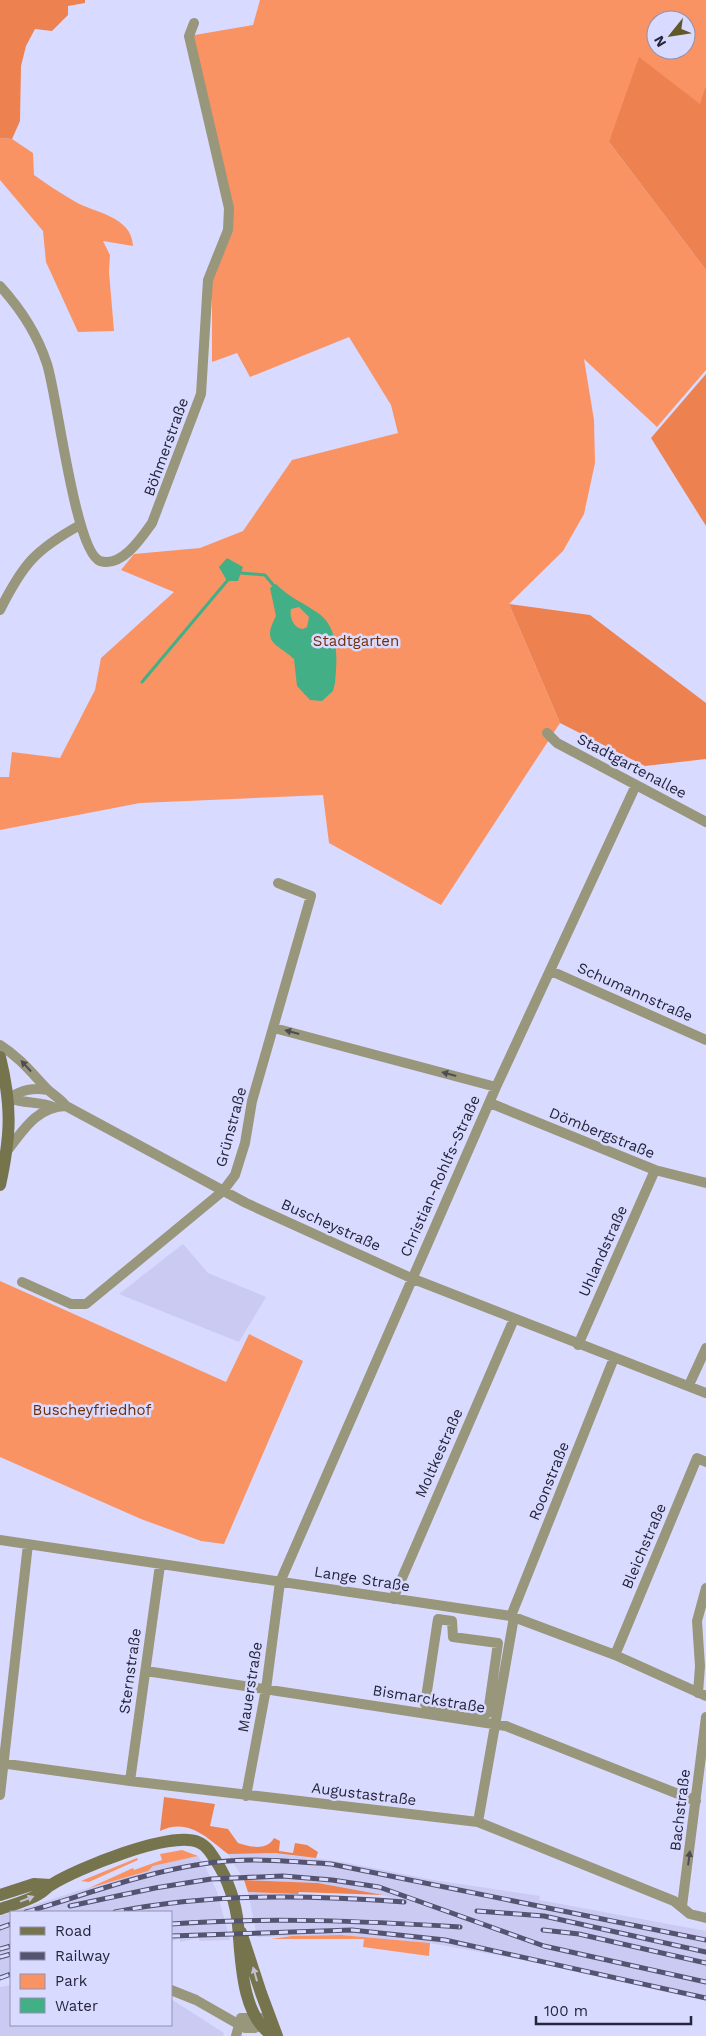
<svg xmlns="http://www.w3.org/2000/svg" width="706" height="2036" font-family="'Work Sans',sans-serif">
<style>
.built{fill:#cacaf2}
.green{fill:#f99364;fill-rule:evenodd}
.forest{fill:#ed8250}
.water{fill:#42af86;fill-rule:evenodd}
.lines{fill:none;stroke-linecap:round;stroke-linejoin:round}
.stream{stroke:#42af86;stroke-width:3}
.street{stroke:#98967b;stroke-width:10}
.secondary{stroke:#76744c;stroke-width:12}
.rail-casing{stroke:#555470;stroke-width:5}
.rail{stroke:#d9daff;stroke-width:3;stroke-dasharray:9;stroke-linecap:butt}
.oneway{fill:#4e4d53}
.oneway2{fill:#c0c0d2}
.labels{text-anchor:middle;stroke-width:5;stroke-linejoin:round;paint-order:stroke}
.street-label{font-size:15px;fill:#26253d;stroke:#d9daff}
.park-label{font-size:15px;fill:#722f08;stroke:#d9daff}
</style>
<rect width="100%" height="100%" fill="#d9daff"/>
<path class="built" d="M 183,1244 L 208,1273 L 266,1297 L 239,1342 L 119,1294 Z
M 275,1853 L 343,1862 L 433,1880 L 540,1896 L 539,1900 L 706,1931 L 706,2000 L 535,1962 L 430,1943 L 341,1935 L 257,1937 L 248,1892 L 396,1898 L 318,1883 L 244,1880 L 228,1854 Z
M 198,1856 L 206,1868 L 217,1892 L 230,1940 L 199,1941 L 199,1938 L 180,1942 L 180,1939 L 171,1941 L 171,1912 L 11,1912 L 11,1977 L 0,1980 L 0,1916 L 81,1890 L 148,1871 L 153,1866 Z
M 11,1985 L 11,2025 L 171,2025 L 171,1999 L 224,2033 L 223,2036 L 0,2036 L 0,1987 Z"/>
<path class="green" d="M 260,0 L 706,0 L 706,85 L 701,105 L 609,142 L 706,270 L 706,370 L 657,427 L 584,359 L 594,420 L 595,463 L 584,514 L 563,551 L 509,604 L 560,723 L 441,905 L 329,843 L 323,795 L 140,803 L 0,830 L 0,777 L 9,777 L 12,752 L 60,758 L 95,690 L 101,658 L 174,592 L 121,570 L 134,554 L 200,548 L 243,531 L 292,460 L 398,433 L 391,405 L 349,337 L 250,377 L 237,353 L 212,362 L 212,279 L 232,222 L 189,36 L 253,25 ZM 656,20 L 686,20 L 686,50 L 656,50 Z
M 0,138 L 12,139 L 33,153 L 34,175 C 47,184 60,193 74,201 C 94,213 132,216 133,246 L 103,241 L 110,255 L 109,272 L 114,331 L 78,332 L 46,262 L 43,231 L 0,180 Z
M 0,1281 L 226,1382 L 249,1334 L 303,1361 L 224,1544 L 201,1541 L 141,1519 L 0,1457 Z
M 182,1850 L 198,1856 L 153,1866 L 148,1871 L 89,1888 L 133,1868 L 134,1870 L 162,1860 L 160,1854 Z
M 137,1858 L 138,1860 L 89,1882 L 81,1881 Z
M 341,1935 L 430,1943 L 429,1956 L 363,1947 L 364,1939 L 271,1939 L 292,1936 Z"/>
<path class="forest" d="M 0,0 L 85,0 L 85,3 L 68,6 L 68,15 L 52,31 L 35,29 L 26,46 L 21,66 L 20,121 L 12,139 L 0,138 Z
M 639,57 L 700,104 L 706,85 L 706,270 L 609,142 Z
M 706,374 L 706,526 L 651,438 Z
M 509,604 L 590,615 L 706,703 L 706,759 L 645,766 L 560,723 Z
M 164,1797 L 215,1804 L 210,1826 L 228,1829 L 238,1843 C 250,1847 267,1851 274,1838 L 280,1841 L 279,1851 L 293,1853 L 295,1843 L 307,1845 L 318,1852 L 316,1858 L 275,1853 L 228,1854 C 208,1839 189,1817 160,1831 Z
M 244,1880 L 318,1883 L 383,1895 L 299,1892 L 298,1894 L 248,1892 Z"/>
<path class="water" d="M 227,558 L 243,567 L 238,581 L 227,581 L 219,567 Z
M 276,584 C 288,597 304,603 318,613 C 340,628 337,660 335,683 L 333,691 L 322,701 L 310,700 L 297,686 L 294,659 C 277,643 261,644 276,616 L 270,588 ZM 299,607 L 309,617 L 307,627 L 303,629 C 294,629 289,617 291,609 Z"/>
<g class="lines">
<path class="stream" d="M 241,573 L 265,575 L 274,586
M 142,682 L 227,581"/>
<path class="street" d="M 0,286 C 20,308 38,336 47,364 C 57,394 75,552 100,561 C 122,568 142,537 152,523 L 201,394 L 208,280 L 228,230 L 229,208 L 189,36 L 194,23
M 0,610 C 23,564 35,550 80,525
M 547,733 L 557,743 L 706,822
M 551,971 L 706,1040
M 274,1028 L 496,1087
M 0,1045 C 19,1057 31,1072 46,1088 C 53,1095 60,1098 66,1106 L 246,1203 L 411,1278 L 706,1393
M 9,1098 C 24,1104 39,1101 53,1107
M 9,1098 C 22,1090 33,1087 48,1090
M 490,1103 L 655,1170 L 706,1183
M 7,1151 C 24,1129 37,1107 66,1106
M 22,1282 L 71,1304 L 86,1304 L 223,1191 L 235,1175 L 245,1143 L 252,1101 L 311,896 L 278,883
M 578,1345 L 655,1170
M 689,1385 L 706,1348
M 0,1540 L 511,1616 L 615,1655 L 706,1696
M 393,1599 L 514,1319
M 511,1616 L 614,1358
M 438,1619 L 452,1621 L 453,1637 L 498,1643 L 488,1713 L 425,1704 Z
M 615,1655 L 697,1458 L 706,1462
M 146,1671 L 506,1726 L 696,1801
M 698,1693 L 700,1666 L 697,1621 L 706,1588
M 0,1763 L 130,1781 L 478,1822 L 674,1901 L 690,1914 L 706,1918
M 130,1781 L 160,1565
M 0,1795 L 28,1544
M 246,1796 L 266,1689 L 280,1582 L 496,1087 L 636,785
M 478,1822 L 514,1617
M 682,1906 L 706,1717
M 171,1990 L 196,2000 L 245,2028 L 255,2028 L 267,2023
M 236,2036 L 241,2018 L 261,2018"/>
<path class="secondary" d="M 0,1057 C 12,1106 11,1135 0,1185
M 0,1895 L 34,1884 L 51,1885
M 0,1909 C 12,1905 28,1901 39,1894 C 43,1892 47,1887 51,1885 C 76,1869 171,1830 198,1842 C 206,1845 211,1853 216,1861 C 228,1879 236,1903 238,1925 C 241,1958 241,2018 274,2036
M 241,1932 L 261,1993 L 277,2036"/>
<defs>
<path id="rail" d="M 70,1906 L 155,1888 L 211,1879 L 283,1876 L 332,1880 L 379,1887 L 544,1946 L 706,1982
M 477,1911 L 544,1916 L 706,1952
M 26,1912 C 85,1895 142,1873 202,1864 C 245,1857 289,1861 331,1864 L 706,1940
M 115,1912 C 210,1893 307,1895 404,1902
M 171,1924 C 270,1917 362,1921 460,1927
M 0,1928 L 11,1924
M 543,1930 L 579,1934 L 706,1963
M 171,1936 L 352,1930 L 445,1940 L 706,1998
M 0,1949 L 11,1946
M 0,1957 L 11,1954
M 0,1978 L 11,1974"/>
</defs>
<use href="#rail" class="rail-casing"/>
<use href="#rail" class="rail"/>
</g>
<defs><path id="oneway-solid" d="M-6-.8H1V-3.2L6.5 0L1 3.2V.8H-6Z" transform="scale(1.25)"/></defs>
<g class="oneway">
<use href="#oneway-solid" transform="translate(292 1032) rotate(-165)"/>
<use href="#oneway-solid" transform="translate(26 1066) rotate(-133)"/>
<use href="#oneway-solid" transform="translate(449 1074) rotate(-165)"/>
<use href="#oneway-solid" transform="translate(689 1858) rotate(-83)"/>
</g>
<g class="oneway2">
<use href="#oneway-solid" transform="translate(27 1899) rotate(-21)"/>
<use href="#oneway-solid" transform="translate(255 1974) rotate(-106)"/>
</g>
<g class="labels">
<g class="street-label">
<text transform="translate(166 447) rotate(-70)" y="5">Böhmerstraße</text>
<text transform="translate(632 766) rotate(28)" y="5">Stadtgartenallee</text>
<text transform="translate(635 992) rotate(24)" y="5">Schumannstraße</text>
<text transform="translate(231 1127) rotate(-75)" y="5">Grünstraße</text>
<text transform="translate(602 1133) rotate(22)" y="5">Dömbergstraße</text>
<text transform="translate(440 1176) rotate(-66)" y="5">Christian-Rohlfs-Straße</text>
<text transform="translate(331 1225) rotate(24)" y="5">Buscheystraße</text>
<text transform="translate(603 1251) rotate(-66)" y="5">Uhlandstraße</text>
<text transform="translate(439 1453) rotate(-66)" y="5">Moltkestraße</text>
<text transform="translate(549 1481) rotate(-68)" y="5">Roonstraße</text>
<text transform="translate(644 1546) rotate(-67)" y="5">Bleichstraße</text>
<text transform="translate(362 1579) rotate(9)" y="5">Lange Straße</text>
<text transform="translate(130 1671) rotate(-82)" y="5">Sternstraße</text>
<text transform="translate(250 1687) rotate(-81)" y="5">Mauerstraße</text>
<text transform="translate(429 1699) rotate(9)" y="5">Bismarckstraße</text>
<text transform="translate(364 1794) rotate(7)" y="5">Augustastraße</text>
<text transform="translate(680 1810) rotate(-83)" y="5">Bachstraße</text>
</g>
<g class="park-label">
<text x="356" y="646">Stadtgarten</text>
<text x="92" y="1415">Buscheyfriedhof</text>
</g>
</g>
<rect x="10" y="1911" width="162" height="115" fill="#d9daff" stroke="#9192b1"/>
<rect x="20" y="1927" width="25" height="8" fill="#76744c" stroke="#9192b1"/>
<text x="55" y="1936" font-size="15" fill="#26253d">Road</text>
<rect x="20" y="1952" width="25" height="8" fill="#555470" stroke="#9192b1"/>
<text x="55" y="1961" font-size="15" fill="#26253d">Railway</text>
<rect x="20" y="1974" width="25" height="15" fill="#f99364" stroke="#9192b1"/>
<text x="55" y="1986" font-size="15" fill="#26253d">Park</text>
<rect x="20" y="1998" width="25" height="15" fill="#42af86" stroke="#9192b1"/>
<text x="55" y="2011" font-size="15" fill="#26253d">Water</text>
<g transform="translate(671 35) rotate(240)"><circle r="24" fill="#d9daff" stroke="#9192b1"/>
<path d="M0-4L9 19L0 12L-9 19Z" fill="#5e5926"/>
<text y="-8" font-size="14" font-weight="bold" text-anchor="middle" fill="#26253d">N</text>
</g>
<path d="M536 2016v8h155v-8" fill="none" stroke="#26253d" stroke-width="2.5"/>
<text x="544" y="2016" font-size="15" fill="#26253d" stroke="#d9daff" stroke-width="4" paint-order="stroke">100 m</text>
</svg>
